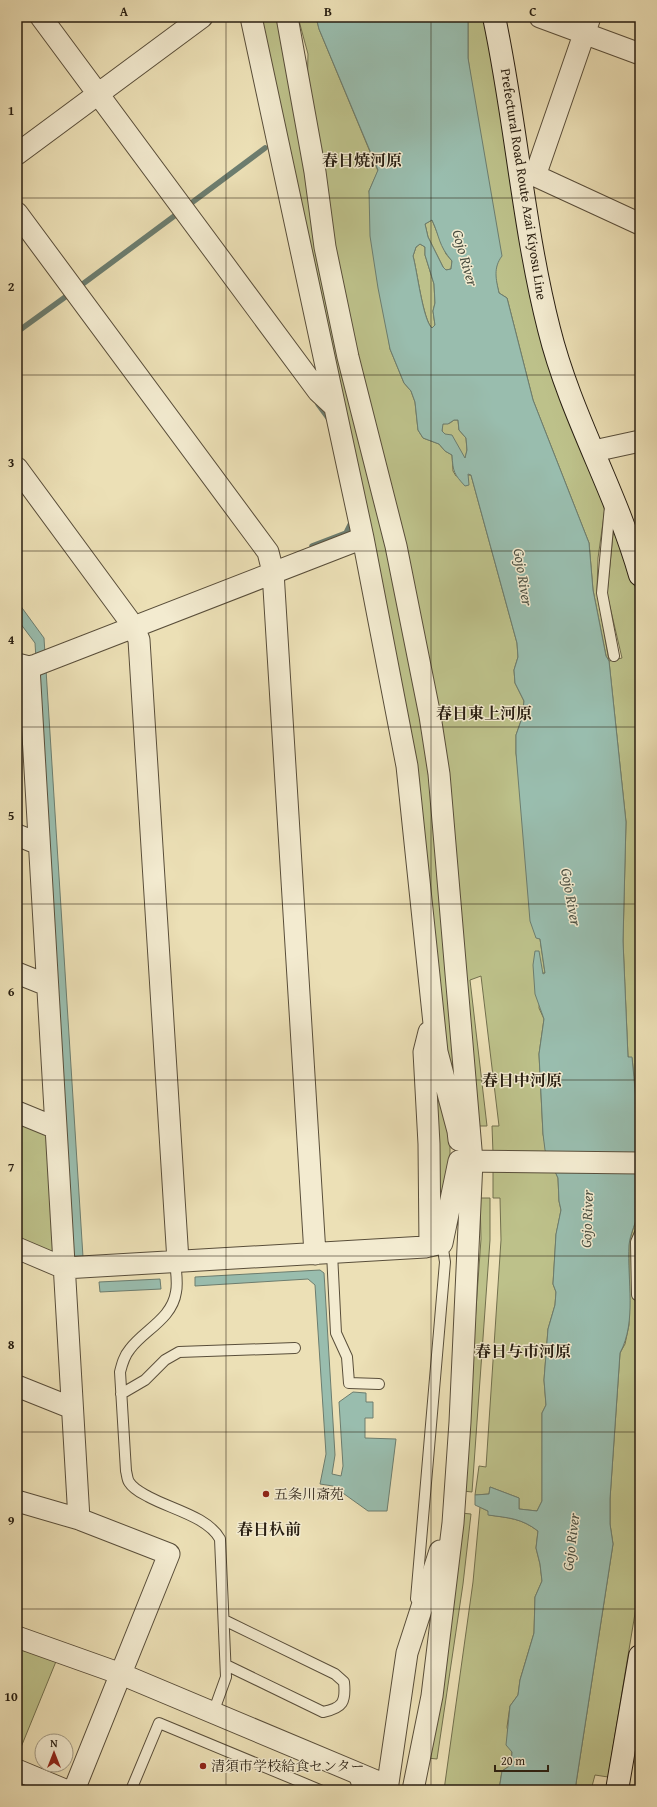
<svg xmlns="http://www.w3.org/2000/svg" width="657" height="1807" font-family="'Gentium Book Plus','Noto Serif JP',serif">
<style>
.green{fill:#bdc18a;stroke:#72704e}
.water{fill:#99bdae;stroke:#6c7d6f;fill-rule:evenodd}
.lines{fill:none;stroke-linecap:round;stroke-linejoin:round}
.stream{stroke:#6c7d6f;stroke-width:5.5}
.lane-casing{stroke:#594e3a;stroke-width:12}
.street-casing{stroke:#594e3a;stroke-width:23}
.secondary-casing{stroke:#281e11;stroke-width:24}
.lane{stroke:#f3ebd0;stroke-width:10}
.street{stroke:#f3ebd0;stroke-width:21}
.secondary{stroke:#f3ebd0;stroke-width:22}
.grid{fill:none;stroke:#281e11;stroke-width:1;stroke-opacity:0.55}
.poi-dot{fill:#8f2418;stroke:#f3ebd0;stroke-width:1.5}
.labels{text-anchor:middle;stroke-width:3;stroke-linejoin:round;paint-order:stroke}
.street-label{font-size:14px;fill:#281e11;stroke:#f3ebd0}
.poi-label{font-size:14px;fill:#281e11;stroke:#f3ebd0;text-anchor:start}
.water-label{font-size:15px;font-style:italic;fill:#4a4e40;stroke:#f3ebd0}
.quarter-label{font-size:16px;font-weight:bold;fill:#281e11;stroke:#f3ebd0}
.neatline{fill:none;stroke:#281e11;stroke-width:1.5}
.grid-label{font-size:13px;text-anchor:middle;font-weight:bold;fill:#281e11}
</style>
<rect width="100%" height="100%" fill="#ece0b6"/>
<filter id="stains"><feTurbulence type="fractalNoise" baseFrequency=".005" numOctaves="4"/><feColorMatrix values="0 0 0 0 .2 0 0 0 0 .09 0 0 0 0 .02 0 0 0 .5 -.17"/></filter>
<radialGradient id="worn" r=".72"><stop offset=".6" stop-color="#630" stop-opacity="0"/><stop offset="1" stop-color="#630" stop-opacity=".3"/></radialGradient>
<path class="green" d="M 256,17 L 279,17 L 344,359 L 426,729 L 464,1111 L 444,1051 L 414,778 Z
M 298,17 L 316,17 L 319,29 L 378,171 L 369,191 L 390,349 L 404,383 L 411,391 L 415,402 L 418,430 L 423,438 L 439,444 L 445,451 L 452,455 L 453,471 L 456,476 L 471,475 L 517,643 L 518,657 L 514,670 L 515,683 L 524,701 L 522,718 L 516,735 L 516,753 L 540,939 L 545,973 L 542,973 L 539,1008 L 544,1019 L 539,1054 L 543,1134 L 547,1154 L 493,1153 L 492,1126 L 499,1126 L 481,976 L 470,980 L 487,1126 L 476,1126 L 455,908 L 307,97 L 308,54 Z
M 468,17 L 485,17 L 531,302 L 554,380 L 605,508 L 598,558 L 597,590 L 609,661 L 622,658 L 607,594 L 613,534 L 616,533 L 618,535 L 635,586 L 640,614 L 640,1153 L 639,1122 L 632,1058 L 628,1057 L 623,941 L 626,822 L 609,661 L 606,656 L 593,590 L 589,543 L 533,400 L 507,298 L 499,293 L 495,277 L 496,263 L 468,58 Z
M 432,220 L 446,254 L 452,261 L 451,269 L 446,270 L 443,267 L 428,237 L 425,224 Z
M 420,244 L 425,247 L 425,255 L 434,284 L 435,303 L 433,311 L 435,325 L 432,328 C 423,320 417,270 413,256 L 416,247 Z
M 454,420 L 458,420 L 459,430 L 466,438 L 467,450 L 465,459 L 442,431 L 442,424 L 450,423 Z
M 434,1063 L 450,1139 L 450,1155 L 444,1196 L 438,1196 Z
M 17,1119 L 49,1135 L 56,1252 L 51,1255 L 17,1242 Z
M 493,1169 L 554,1169 L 558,1178 L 559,1201 L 561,1210 L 556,1235 L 553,1284 L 556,1292 L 555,1305 L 548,1329 L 544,1380 L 546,1405 L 542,1413 L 542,1501 L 537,1511 L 519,1509 L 519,1498 L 490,1487 L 489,1494 L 475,1495 L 479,1466 L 486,1467 L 501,1240 L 500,1198 L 493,1198 Z
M 639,1173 L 640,1173 L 640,1225 L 633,1242 L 633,1299 L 640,1299 L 640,1583 L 608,1777 L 595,1775 L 591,1790 L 575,1790 L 613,1544 L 610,1524 L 610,1499 L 620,1353 L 625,1344 L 629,1325 L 629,1243 L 638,1211 Z
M 480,1198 L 490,1198 L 490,1240 L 472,1492 L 463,1491 L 481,1239 Z
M 480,1507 L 488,1511 L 489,1515 C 509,1518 521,1518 538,1531 L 536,1548 L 540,1564 L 542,1581 L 535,1597 L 534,1633 L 520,1680 L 518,1695 L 510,1706 L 507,1727 L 512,1752 L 511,1765 L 502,1771 L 499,1790 L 444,1790 L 473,1582 Z
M 461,1513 L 471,1514 L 463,1584 L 437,1759 L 427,1758 Z
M 17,1644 L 57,1659 L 17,1757 Z"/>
<path class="water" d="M 316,17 L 468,17 L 468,58 L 502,256 C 493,268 496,279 499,293 L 507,298 L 533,400 L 589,543 L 593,590 L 606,656 L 609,661 L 626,822 L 623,941 L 628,1057 L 632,1057 C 637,1108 641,1159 638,1210 C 637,1222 630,1233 629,1245 C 627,1280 637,1321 620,1353 L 610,1499 L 610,1524 L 613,1544 L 575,1790 L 499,1790 L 502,1771 L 511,1765 L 512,1752 L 506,1745 L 510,1706 L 518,1695 L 520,1680 L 534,1633 L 535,1597 L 542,1581 L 540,1564 L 536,1548 L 538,1531 C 521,1518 509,1518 488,1515 L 488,1511 L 475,1505 L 475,1495 L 489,1494 L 490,1487 L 519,1498 L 519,1509 L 537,1511 L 542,1501 L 542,1413 L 546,1405 L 544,1380 L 548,1329 L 555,1305 L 556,1292 L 553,1284 L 556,1234 L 561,1210 L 559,1201 L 558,1178 L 545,1150 L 543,1134 L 539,1054 L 544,1019 L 535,994 L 533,965 L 535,951 L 539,951 L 543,974 L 545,973 L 540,939 L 536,938 L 530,921 L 516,753 L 516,735 L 522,718 L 524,701 L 515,683 L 514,670 L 518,657 L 517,643 L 471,475 L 468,474 L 469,485 L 465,486 C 454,474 453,472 452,455 L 445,451 L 439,444 L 423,438 L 418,430 L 415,402 L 411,391 L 404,383 L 390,349 L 378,288 L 370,236 L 369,191 L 378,170 L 319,29 ZM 432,220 C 440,237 438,245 452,261 L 451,269 L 446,270 L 443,267 L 428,237 L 425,224 ZM 420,244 L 425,247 L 425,255 L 434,284 L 435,303 L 433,311 L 435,325 L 432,328 C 423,321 417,270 413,256 L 416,247 ZM 454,420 L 458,420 L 459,430 L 466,438 L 467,450 L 465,458 L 452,435 L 445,434 L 442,431 L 443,424 L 448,424 Z
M 17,601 L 44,638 L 83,1257 L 73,1257 L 35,643 L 17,619 Z
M 320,1270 L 324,1273 L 335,1455 L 332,1474 L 341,1476 L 343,1466 L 339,1402 L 353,1392 L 366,1393 L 366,1402 L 373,1402 L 373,1418 L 365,1418 L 365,1438 L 396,1439 L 387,1511 L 368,1511 L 333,1486 L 320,1484 L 326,1454 L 315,1285 L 308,1279 L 195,1286 L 195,1277 Z
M 160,1279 L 161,1289 L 100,1292 L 99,1282 Z"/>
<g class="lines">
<path class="stream" d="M 190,204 L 265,148
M 80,286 L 177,214
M 17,332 L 68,295
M 318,404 L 329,419
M 312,546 L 346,533 L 352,521"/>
<defs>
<path id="lane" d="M 610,506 L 602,593 L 614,656
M 332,1253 L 336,1333 L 347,1357 L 349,1383 L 379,1384
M 175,1261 C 176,1271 178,1283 176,1292 C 172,1319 144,1330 130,1349 C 124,1356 122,1364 120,1372 L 126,1471 C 127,1474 127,1479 129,1482 C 134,1490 142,1493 149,1497 C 171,1509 208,1517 220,1539 L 226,1677 L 213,1713
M 637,1295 L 636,1242 L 640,1233
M 121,1394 L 145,1380 L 165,1360 L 179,1352 L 295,1348
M 416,1599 L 445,1262 L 442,1243
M 224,1620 L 335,1674 L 344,1682 C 346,1702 343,1708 323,1712 L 226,1665
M 352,1771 L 359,1790
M 131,1790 L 159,1723 L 320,1790"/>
<path id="street" d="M 41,17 L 318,391 L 333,405
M 251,17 L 363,538 L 407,766 L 437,1052 L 458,1131 L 459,1140
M 287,17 L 315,172 L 325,247 L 348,357 L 396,546 L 430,716 L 439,774 L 472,1161 L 460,1422 L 453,1523 L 432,1696 L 413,1790
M 540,17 L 640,54
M 17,154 L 202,17
M 523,170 L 640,224
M 535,176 L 590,17
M 17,213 L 268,552 L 273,572 L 315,1254
M 594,451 L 640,441
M 17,468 L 134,627 L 139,640 L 178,1261
M 17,664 L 29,667 L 36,665 L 363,538
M 29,667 L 79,1519
M 17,835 L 39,844
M 17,973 L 47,985
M 429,1032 L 424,1052 L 429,1144 L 430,1246
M 17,1112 L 56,1128
M 17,1248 L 64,1268 L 425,1247 L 442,1243 L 459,1161 L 640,1163
M 17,1386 L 72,1408
M 17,1501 L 79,1519 L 169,1554 L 74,1790
M 17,1637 L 121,1674 L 388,1786
M 17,1770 L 65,1790
M 387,1790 L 407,1653 L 440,1551"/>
<path id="secondary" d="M 494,17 C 516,120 523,227 549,329 C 570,414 616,491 640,575
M 617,1790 L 640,1656"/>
</defs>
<use href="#lane" class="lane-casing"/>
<use href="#street" class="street-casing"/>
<use href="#secondary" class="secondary-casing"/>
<use href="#lane" class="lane"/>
<use href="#street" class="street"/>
<use href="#secondary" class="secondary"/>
</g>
<path class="grid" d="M 226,17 L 226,1790M 431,17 L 431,1790M 17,198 L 640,198M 17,375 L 640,375M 17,551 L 640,551M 17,727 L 640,727M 17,904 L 640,904M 17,1080 L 640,1080M 17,1256 L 640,1256M 17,1432 L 640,1432M 17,1609 L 640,1609"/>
<g class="poi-dot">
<circle cx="266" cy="1494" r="4"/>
<circle cx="203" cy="1766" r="4"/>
</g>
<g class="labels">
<g class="street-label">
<text transform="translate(524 184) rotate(81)" y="5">Prefectural Road Route Azai Kiyosu Line</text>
</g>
<g class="poi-label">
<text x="274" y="1499">五条川斎苑</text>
<text x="211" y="1771">清須市学校給食センター</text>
</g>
<g class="water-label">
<text transform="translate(465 258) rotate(74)" y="5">Gojo River</text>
<text transform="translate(523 577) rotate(81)" y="5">Gojo River</text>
<text transform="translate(571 897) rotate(80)" y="5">Gojo River</text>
<text transform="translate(587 1219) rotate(-88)" y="5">Gojo River</text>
<text transform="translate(571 1542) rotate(-83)" y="5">Gojo River</text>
</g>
<g class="quarter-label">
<text x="362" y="166">春日焼河原</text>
<text x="484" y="719">春日東上河原</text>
<text x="522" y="1086">春日中河原</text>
<text x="523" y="1357">春日与市河原</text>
<text x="269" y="1535">春日杁前</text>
</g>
</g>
<rect width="657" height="1807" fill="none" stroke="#ece0b6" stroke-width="44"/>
<g transform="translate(54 1753)"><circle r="19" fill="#f3ebd0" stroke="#a29984"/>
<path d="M0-3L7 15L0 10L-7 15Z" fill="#8f2418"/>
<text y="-6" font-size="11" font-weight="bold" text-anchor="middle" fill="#281e11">N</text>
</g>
<path d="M495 1765v6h53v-6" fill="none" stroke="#281e11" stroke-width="2"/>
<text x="501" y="1765" font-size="12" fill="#281e11" stroke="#f3ebd0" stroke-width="3" paint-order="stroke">20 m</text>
<rect x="22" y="22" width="613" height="1763" class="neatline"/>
<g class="grid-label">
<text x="124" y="16">A</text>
<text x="328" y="16">B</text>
<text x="533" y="16">C</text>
<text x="11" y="115">1</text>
<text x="11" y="291">2</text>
<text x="11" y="467">3</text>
<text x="11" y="644">4</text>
<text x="11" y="820">5</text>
<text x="11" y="996">6</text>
<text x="11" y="1172">7</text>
<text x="11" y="1349">8</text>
<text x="11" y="1525">9</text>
<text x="11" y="1701">10</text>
</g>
<rect width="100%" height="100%" filter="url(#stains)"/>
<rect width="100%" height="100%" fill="url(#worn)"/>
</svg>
